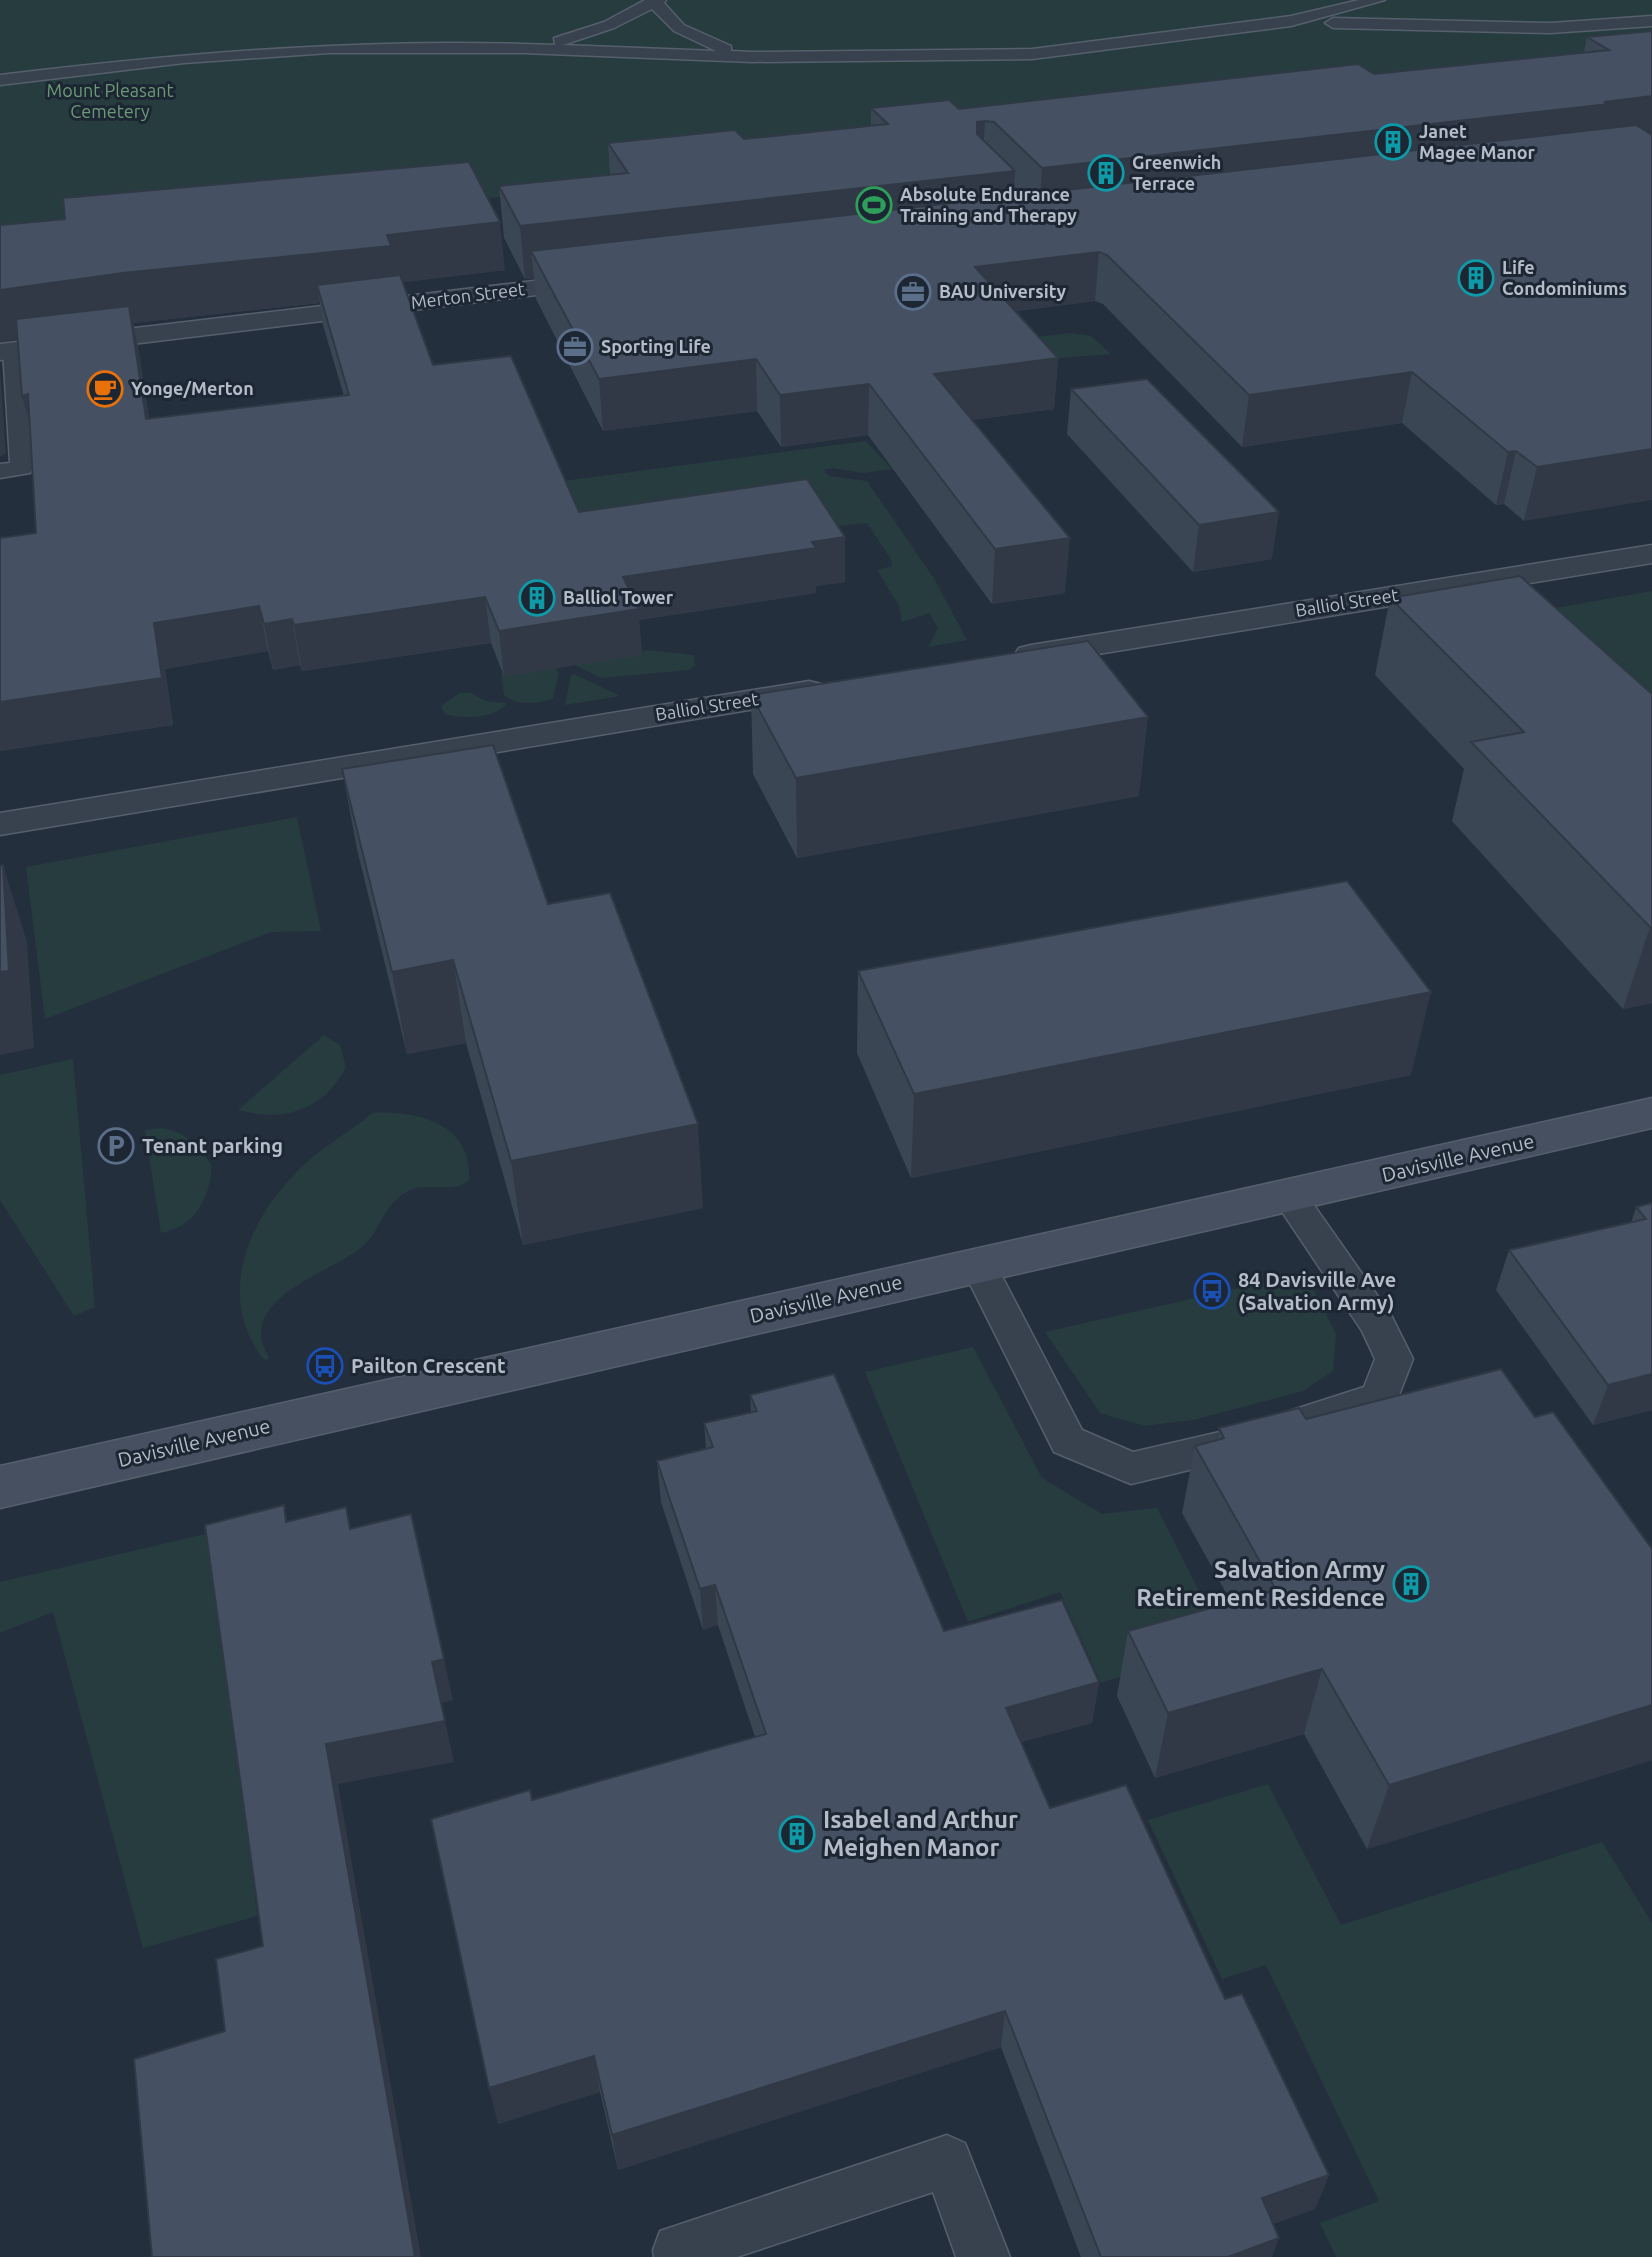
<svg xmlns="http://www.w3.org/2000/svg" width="1652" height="2257" font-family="Ubuntu,sans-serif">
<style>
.green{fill:#263c3f}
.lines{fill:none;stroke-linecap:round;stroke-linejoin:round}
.lane-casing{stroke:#565f6c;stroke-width:3}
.street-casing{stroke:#565f6c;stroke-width:3}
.secondary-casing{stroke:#565f6c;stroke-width:3}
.lane{fill:#38414e;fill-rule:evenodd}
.street{fill:#38414e;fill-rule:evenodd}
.secondary{fill:#465061;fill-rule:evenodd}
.wall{fill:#3b4654;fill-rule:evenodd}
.shaded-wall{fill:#303945}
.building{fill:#455162;stroke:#303945;stroke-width:2}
.labels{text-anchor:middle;stroke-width:6;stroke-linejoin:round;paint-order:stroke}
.far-park-label{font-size:18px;fill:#6b9a76;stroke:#1d2633}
.far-poi-label{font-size:18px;font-weight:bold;fill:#b4bcc9;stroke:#1d2633;text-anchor:start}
.far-street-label{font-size:18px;fill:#b4bcc9;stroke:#1d2633}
.poi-label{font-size:20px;font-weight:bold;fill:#b4bcc9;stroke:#1d2633;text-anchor:start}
.street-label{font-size:20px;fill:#b4bcc9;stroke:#1d2633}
.near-poi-label{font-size:24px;font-weight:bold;fill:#b4bcc9;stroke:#1d2633;text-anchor:end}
</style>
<rect width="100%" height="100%" fill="#242f3e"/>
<path class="green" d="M 0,0 L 1652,0 L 1652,70 L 0,252 Z
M 1072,333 L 1091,336 L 1111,354 L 1058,358 L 1035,337 Z
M 866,441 L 892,469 L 863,473 L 833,468 L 824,470 L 829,476 L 867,481 L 935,580 L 967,640 L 928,647 L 938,628 L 929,613 L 902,622 L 899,606 L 877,570 L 892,566 L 891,559 L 867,523 L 795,530 L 592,523 L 424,507 L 563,481 Z
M 1652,591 L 1652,724 L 1419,632 Z
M 648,650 L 694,655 L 695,665 L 689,670 L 601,678 L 571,663 Z
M 555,665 L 559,674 L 553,699 C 537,703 517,707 504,695 L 501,673 Z
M 574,674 L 620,696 L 565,705 L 571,675 Z
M 460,693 L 471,693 L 486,701 L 507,703 C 496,719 463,719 445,714 L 441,706 Z
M 297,817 L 321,931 L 271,932 L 45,1019 L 26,867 Z
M 324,1035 L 340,1045 L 346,1067 C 324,1110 283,1123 238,1110 Z
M 73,1059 L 95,1307 L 74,1316 L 0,1200 L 0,1075 Z
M 372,1113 C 417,1110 473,1124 469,1180 C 454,1194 429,1182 410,1190 C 384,1202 382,1228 364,1245 C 336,1271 260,1289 261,1336 C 261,1343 267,1352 269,1359 L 264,1360 C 212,1294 252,1211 308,1161 C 328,1143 352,1131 372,1113 Z
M 161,1128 C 187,1132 198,1145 212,1166 C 209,1199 196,1226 161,1233 L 145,1130 Z
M 1305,1273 L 1336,1334 L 1333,1371 L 1303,1391 L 1193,1420 L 1144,1426 L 1100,1413 L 1045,1332 Z
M 973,1347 L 1042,1478 L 1102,1514 L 1157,1508 L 1226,1644 L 1101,1683 L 1060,1592 L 968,1622 L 865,1372 Z
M 214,1532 L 257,1916 L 143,1948 L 53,1612 L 0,1633 L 0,1582 Z
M 1268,1784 L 1341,1925 L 1602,1842 L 1652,1923 L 1652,2257 L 1336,2257 L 1320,2223 L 1379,2201 L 1266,1965 L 1222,1979 L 1148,1820 Z"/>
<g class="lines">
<defs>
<path id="lane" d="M 645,0 L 666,0 L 664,3 L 684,25 L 731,46 L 731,51 L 752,52 L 1032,49 L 1291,16 L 1359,0 L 1385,0 L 1291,26 L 1032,59 L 752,62 L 523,53 L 329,53 L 184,63 L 0,85 L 0,75 C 185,53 368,37 555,45 L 554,38 L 604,22 ZM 652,9 L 674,31 L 716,51 L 563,45 L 614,28 Z
M 1652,16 L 1652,26 L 1551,33 L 1333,28 L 1325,23 L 1333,18 L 1551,23 Z
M 13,344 L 23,350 L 33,468 L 30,473 L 0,478 L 0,464 L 10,463 L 3,350 Z
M 1290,1185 L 1302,1188 L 1391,1315 L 1413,1359 L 1394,1408 L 1291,1441 L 1277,1437 L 1271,1426 L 1277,1415 L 1364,1387 L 1375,1359 L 1362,1331 L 1272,1197 L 1278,1188 Z
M 978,1251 L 991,1255 L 1082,1430 L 1133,1452 L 1237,1428 L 1251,1433 L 1257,1444 L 1251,1455 L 1131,1484 L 1054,1452 L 960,1264 L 965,1255 Z
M 947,2135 L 965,2143 L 1010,2257 L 956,2257 L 933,2192 L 737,2257 L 654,2257 L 653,2250 L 660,2231 Z"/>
<path id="street" d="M 593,274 L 602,277 L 606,282 L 602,287 L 0,360 L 0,344 Z
M 1652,545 L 1652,563 L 1031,665 L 1019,662 L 1014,655 L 1019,648 L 1031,645 Z
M 809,681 L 821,684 L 826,691 L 821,698 L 0,835 L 0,813 Z"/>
<path id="secondary" d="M 1652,1098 L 1652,1128 L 0,1508 L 0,1466 Z"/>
</defs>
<use href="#lane" class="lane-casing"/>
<use href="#street" class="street-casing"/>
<use href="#secondary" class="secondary-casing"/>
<use href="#lane" class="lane"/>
<use href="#street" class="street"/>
<use href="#secondary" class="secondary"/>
</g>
<path class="wall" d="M 1652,31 L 1524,521 L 1504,504 L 1496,505 L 1402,423 L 1242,447 L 1103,304 L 1095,301 L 1015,311 L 1058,358 L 1054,409 L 972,420 L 1065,593 L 992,604 L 868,435 L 781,447 L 757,411 L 603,431 L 536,299 L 534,278 L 525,279 L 504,238 L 499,186 L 610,174 L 608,143 L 744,139 L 871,126 L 871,108 L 959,109 L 1374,74 L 1584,52 L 1587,37 Z
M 0,225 L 505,270 L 403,282 L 433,365 L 579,512 L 845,582 L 816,586 L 816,593 L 639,620 L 642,655 L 504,676 L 491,643 L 302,671 L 300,665 L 273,670 L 268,651 L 165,669 L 173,725 L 0,751 L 0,538 L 36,533 L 29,422 L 18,339 L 0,342 ZM 320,303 L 323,325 L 344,396 L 149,419 L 138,347 L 133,323 Z
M 1071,389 L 1272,559 L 1193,572 L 1067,434 Z
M 1390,598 L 1652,694 L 1652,1003 L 1623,1009 L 1452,821 L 1464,769 L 1375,675 Z
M 751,695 L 1139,796 L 797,858 L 753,774 Z
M 342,769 L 548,904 L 703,1208 L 523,1245 L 466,1043 L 407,1054 L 357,849 Z
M 858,971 L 1411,1075 L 911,1178 L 857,1053 Z
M 1652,1203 L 1652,1410 L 1593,1425 L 1496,1290 L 1509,1250 L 1631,1223 L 1636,1207 Z
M 750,1395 L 944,1631 L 1099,1682 L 1092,1723 L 1021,1742 L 1050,1808 L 1225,1999 L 1329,2175 L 1315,2209 L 1273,2224 L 1272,2257 L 1081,2257 L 1001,2047 L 618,2170 L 600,2092 L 498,2124 L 532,1800 L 755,1737 L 718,1625 L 703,1630 L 661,1502 L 657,1461 L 706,1449 L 704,1423 L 751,1412 Z
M 1535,1417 L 1652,1549 L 1652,1760 L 1367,1849 L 1304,1734 L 1155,1778 L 1117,1696 L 1128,1631 L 1231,1602 L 1182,1513 L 1195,1446 L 1217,1440 L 1219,1428 L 1306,1419 Z"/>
<path class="shaded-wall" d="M 1652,96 L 1652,143 L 1039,219 L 1042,168 Z
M 985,121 L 982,170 L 975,172 L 977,122 Z
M 1015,171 L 1012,222 L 531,251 L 534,278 L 525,279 L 520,226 Z
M 500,222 L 505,270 L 396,283 L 317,285 L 320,303 L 133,323 L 138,347 L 156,462 L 146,419 L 132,323 L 0,342 L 0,290 L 387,235 Z
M 1099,252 L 1095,301 L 973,316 L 975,267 Z
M 1058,358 L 1054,409 L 932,425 L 934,374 Z
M 756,359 L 757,411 L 603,431 L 599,379 Z
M 0,371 L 6,453 L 0,457 Z
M 1412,372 L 1402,423 L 1242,447 L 1249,395 Z
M 869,384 L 868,435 L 781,447 L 780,395 Z
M 28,394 L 34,438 L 22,396 Z
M 1652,449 L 1652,500 L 1524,521 L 1537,467 Z
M 1516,451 L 1504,504 L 1496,505 L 1508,452 Z
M 1279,512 L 1272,559 L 1193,572 L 1199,525 Z
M 845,537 L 845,582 L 816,586 L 816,593 L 639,620 L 642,655 L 504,676 L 499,631 L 623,577 L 812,542 Z
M 1070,538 L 1065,593 L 992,604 L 995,549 Z
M 485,597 L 491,643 L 302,671 L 294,625 Z
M 259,606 L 268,651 L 165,669 L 173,725 L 0,751 L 0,702 L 154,623 Z
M 292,619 L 300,665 L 273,670 L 264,624 Z
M 1148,717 L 1139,796 L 797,858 L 796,778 Z
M 3,865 L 27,942 L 34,1048 L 0,1055 L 0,972 Z
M 1650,927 L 1652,927 L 1652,1003 L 1623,1009 Z
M 453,960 L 466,1043 L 407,1054 L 392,972 Z
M 1431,992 L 1411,1075 L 911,1178 L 914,1094 Z
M 698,1124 L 703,1208 L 523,1245 L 511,1161 Z
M 1652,1374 L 1652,1410 L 1593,1425 L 1608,1385 Z
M 715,1585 L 718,1625 L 703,1630 L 700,1589 Z
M 444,1659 L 453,1700 L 441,1703 L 454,1762 L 338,1784 L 421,2257 L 415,2257 L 326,1744 L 432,1662 Z
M 1322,1669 L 1304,1734 L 1155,1778 L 1168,1713 Z
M 1099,1682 L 1092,1723 L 1002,1747 L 1006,1708 Z
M 1652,1705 L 1652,1760 L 1367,1849 L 1389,1785 Z
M 1005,2011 L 1001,2047 L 618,2170 L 612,2135 Z
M 594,2056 L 600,2092 L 498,2124 L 489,2088 Z
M 1329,2175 L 1315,2209 L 1250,2232 L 1262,2198 Z
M 1279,2238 L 1272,2257 L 1228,2257 Z"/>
<path class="building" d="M 1652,31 L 1652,96 L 1604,102 L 1609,104 L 1042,168 L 994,122 L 985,121 L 977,122 L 977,134 L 1015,171 L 520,226 L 499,186 L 628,173 L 608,143 L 735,130 L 744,139 L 888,124 L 871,108 L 949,100 L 959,109 L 1358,64 L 1374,74 L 1609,50 L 1587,37 Z
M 1636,125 L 1652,135 L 1652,449 L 1537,467 L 1516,451 L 1508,452 L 1412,372 L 1249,395 L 1107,255 L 1099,252 L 975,267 L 1058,358 L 934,374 L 1070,538 L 995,549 L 869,384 L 780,395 L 756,359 L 599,379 L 531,251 Z
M 469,162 L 500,222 L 387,235 L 391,246 L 123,273 L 0,290 L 0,225 L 65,219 L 63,198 Z
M 400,275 L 433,365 L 511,356 L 579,512 L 807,479 L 845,537 L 812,542 L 816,548 L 623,577 L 639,609 L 499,631 L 485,597 L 294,625 L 292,619 L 264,624 L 259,606 L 154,623 L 162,678 L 0,702 L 0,538 L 36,533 L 28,394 L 22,396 L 16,319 L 129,306 L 146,419 L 349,395 L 317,285 Z
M 1147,379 L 1279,512 L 1199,525 L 1071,389 Z
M 1520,576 L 1652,694 L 1652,927 L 1650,927 L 1471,742 L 1524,732 L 1390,598 Z
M 1088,641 L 1148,717 L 796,778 L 751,695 Z
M 493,745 L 548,904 L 610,893 L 698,1124 L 511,1161 L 453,960 L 392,972 L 342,769 Z
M 3,865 L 9,971 L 0,972 L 0,866 Z
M 1347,881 L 1431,992 L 914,1094 L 858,971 Z
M 1652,1203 L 1652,1374 L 1608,1385 L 1509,1250 L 1646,1219 L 1636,1207 Z
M 1501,1369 L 1535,1417 L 1553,1412 L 1652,1549 L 1652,1705 L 1389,1785 L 1322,1669 L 1168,1713 L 1128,1631 L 1276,1590 L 1195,1446 L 1224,1438 L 1219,1428 L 1299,1408 L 1306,1419 Z
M 834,1374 L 944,1631 L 1062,1600 L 1099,1682 L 1006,1708 L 1050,1808 L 1126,1785 L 1225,1999 L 1242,1994 L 1329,2175 L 1262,2198 L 1279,2238 L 1228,2257 L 1101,2257 L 1005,2011 L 612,2135 L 594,2056 L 489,2088 L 431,1819 L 530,1790 L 532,1800 L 766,1734 L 715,1585 L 700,1589 L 657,1461 L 713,1447 L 704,1423 L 757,1411 L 750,1395 Z
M 284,1505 L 286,1522 L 346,1507 L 350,1529 L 411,1514 L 444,1659 L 432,1662 L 445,1721 L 326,1744 L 415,2257 L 152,2257 L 134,2059 L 225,2031 L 216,1959 L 263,1946 L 205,1525 Z"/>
<defs>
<symbol id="building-ring" viewBox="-11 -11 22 22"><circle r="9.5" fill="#1d2633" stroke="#0f9aa8" stroke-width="1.5"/><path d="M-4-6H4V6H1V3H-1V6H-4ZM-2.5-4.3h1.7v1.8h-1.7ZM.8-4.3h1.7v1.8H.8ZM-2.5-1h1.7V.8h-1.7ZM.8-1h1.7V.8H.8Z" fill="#0f9aa8"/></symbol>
<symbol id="stadium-ring" viewBox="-11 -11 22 22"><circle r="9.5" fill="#1d2633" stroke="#2e9e5b" stroke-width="1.5"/><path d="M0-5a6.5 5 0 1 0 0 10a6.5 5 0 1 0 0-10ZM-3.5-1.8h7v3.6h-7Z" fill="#2e9e5b"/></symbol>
<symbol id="office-ring" viewBox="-11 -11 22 22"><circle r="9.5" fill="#1d2633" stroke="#5c6f8a" stroke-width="1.5"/><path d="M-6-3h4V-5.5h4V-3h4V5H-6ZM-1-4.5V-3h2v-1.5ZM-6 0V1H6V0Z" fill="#5c6f8a"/></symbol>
<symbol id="cafe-ring" viewBox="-11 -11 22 22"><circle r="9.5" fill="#1d2633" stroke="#e8710a" stroke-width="1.5"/><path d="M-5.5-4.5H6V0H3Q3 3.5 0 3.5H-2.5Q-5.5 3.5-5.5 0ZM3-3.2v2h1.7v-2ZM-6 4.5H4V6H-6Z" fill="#e8710a"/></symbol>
<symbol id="parking-ring" viewBox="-11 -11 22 22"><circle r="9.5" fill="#1d2633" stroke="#5c6f8a" stroke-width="1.5"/><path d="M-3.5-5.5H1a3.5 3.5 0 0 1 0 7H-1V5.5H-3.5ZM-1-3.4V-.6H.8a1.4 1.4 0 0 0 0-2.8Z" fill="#5c6f8a"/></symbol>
<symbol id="bus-ring" viewBox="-11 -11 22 22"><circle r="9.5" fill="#1d2633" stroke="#1a4fb4" stroke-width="1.5"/><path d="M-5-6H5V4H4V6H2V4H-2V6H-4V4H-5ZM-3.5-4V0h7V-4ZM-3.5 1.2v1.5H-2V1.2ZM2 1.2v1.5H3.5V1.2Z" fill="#1a4fb4"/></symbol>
</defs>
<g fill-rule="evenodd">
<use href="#building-ring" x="1373" y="122" width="40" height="40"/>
<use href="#building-ring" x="1086" y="153" width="40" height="40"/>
<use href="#stadium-ring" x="854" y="185" width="40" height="40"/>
<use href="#building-ring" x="1456" y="258" width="40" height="40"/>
<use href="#office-ring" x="893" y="272" width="40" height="40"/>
<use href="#office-ring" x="555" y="327" width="40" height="40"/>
<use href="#cafe-ring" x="85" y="369" width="40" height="40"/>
<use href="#building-ring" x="517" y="578" width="40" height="40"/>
<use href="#parking-ring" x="96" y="1126" width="40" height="40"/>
<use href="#bus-ring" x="1192" y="1271" width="40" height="40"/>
<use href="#bus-ring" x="305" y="1346" width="40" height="40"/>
<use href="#building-ring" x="1391" y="1564" width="40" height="40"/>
<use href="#building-ring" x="777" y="1814" width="40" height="40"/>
</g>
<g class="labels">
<g class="far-park-label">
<text x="110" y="97">Mount Pleasant<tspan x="110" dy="21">Cemetery</tspan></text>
</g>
<g class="far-poi-label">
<text x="1419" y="138">Janet<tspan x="1419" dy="21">Magee Manor</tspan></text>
<text x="1132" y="169">Greenwich<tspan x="1132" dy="21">Terrace</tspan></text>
<text x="900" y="201">Absolute Endurance<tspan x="900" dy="21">Training and Therapy</tspan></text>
<text x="1502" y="274">Life<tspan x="1502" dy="21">Condominiums</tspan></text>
<text x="939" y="298">BAU University</text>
<text x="601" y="353">Sporting Life</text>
<text x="131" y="395">Yonge/Merton</text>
<text x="563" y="604">Balliol Tower</text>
</g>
<g class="far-street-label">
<text transform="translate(468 296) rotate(-7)" y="6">Merton Street</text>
<text transform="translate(1347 603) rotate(-9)" y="6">Balliol Street</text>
<text transform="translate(707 707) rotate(-9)" y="6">Balliol Street</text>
</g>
<g class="poi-label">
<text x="142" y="1153">Tenant parking</text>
<text x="1238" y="1287">84 Davisville Ave<tspan x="1238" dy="23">(Salvation Army)</tspan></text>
<text x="351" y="1373">Pailton Crescent</text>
</g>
<g class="street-label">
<text transform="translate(1458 1158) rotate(-13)" y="7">Davisville Avenue</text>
<text transform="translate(826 1299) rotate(-13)" y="7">Davisville Avenue</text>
<text transform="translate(194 1443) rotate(-13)" y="7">Davisville Avenue</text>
</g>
<g class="near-poi-label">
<text x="1385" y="1578">Salvation Army<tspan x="1385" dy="28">Retirement Residence</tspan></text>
<text x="823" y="1828" text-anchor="start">Isabel and Arthur<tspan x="823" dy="28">Meighen Manor</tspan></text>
</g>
</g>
</svg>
